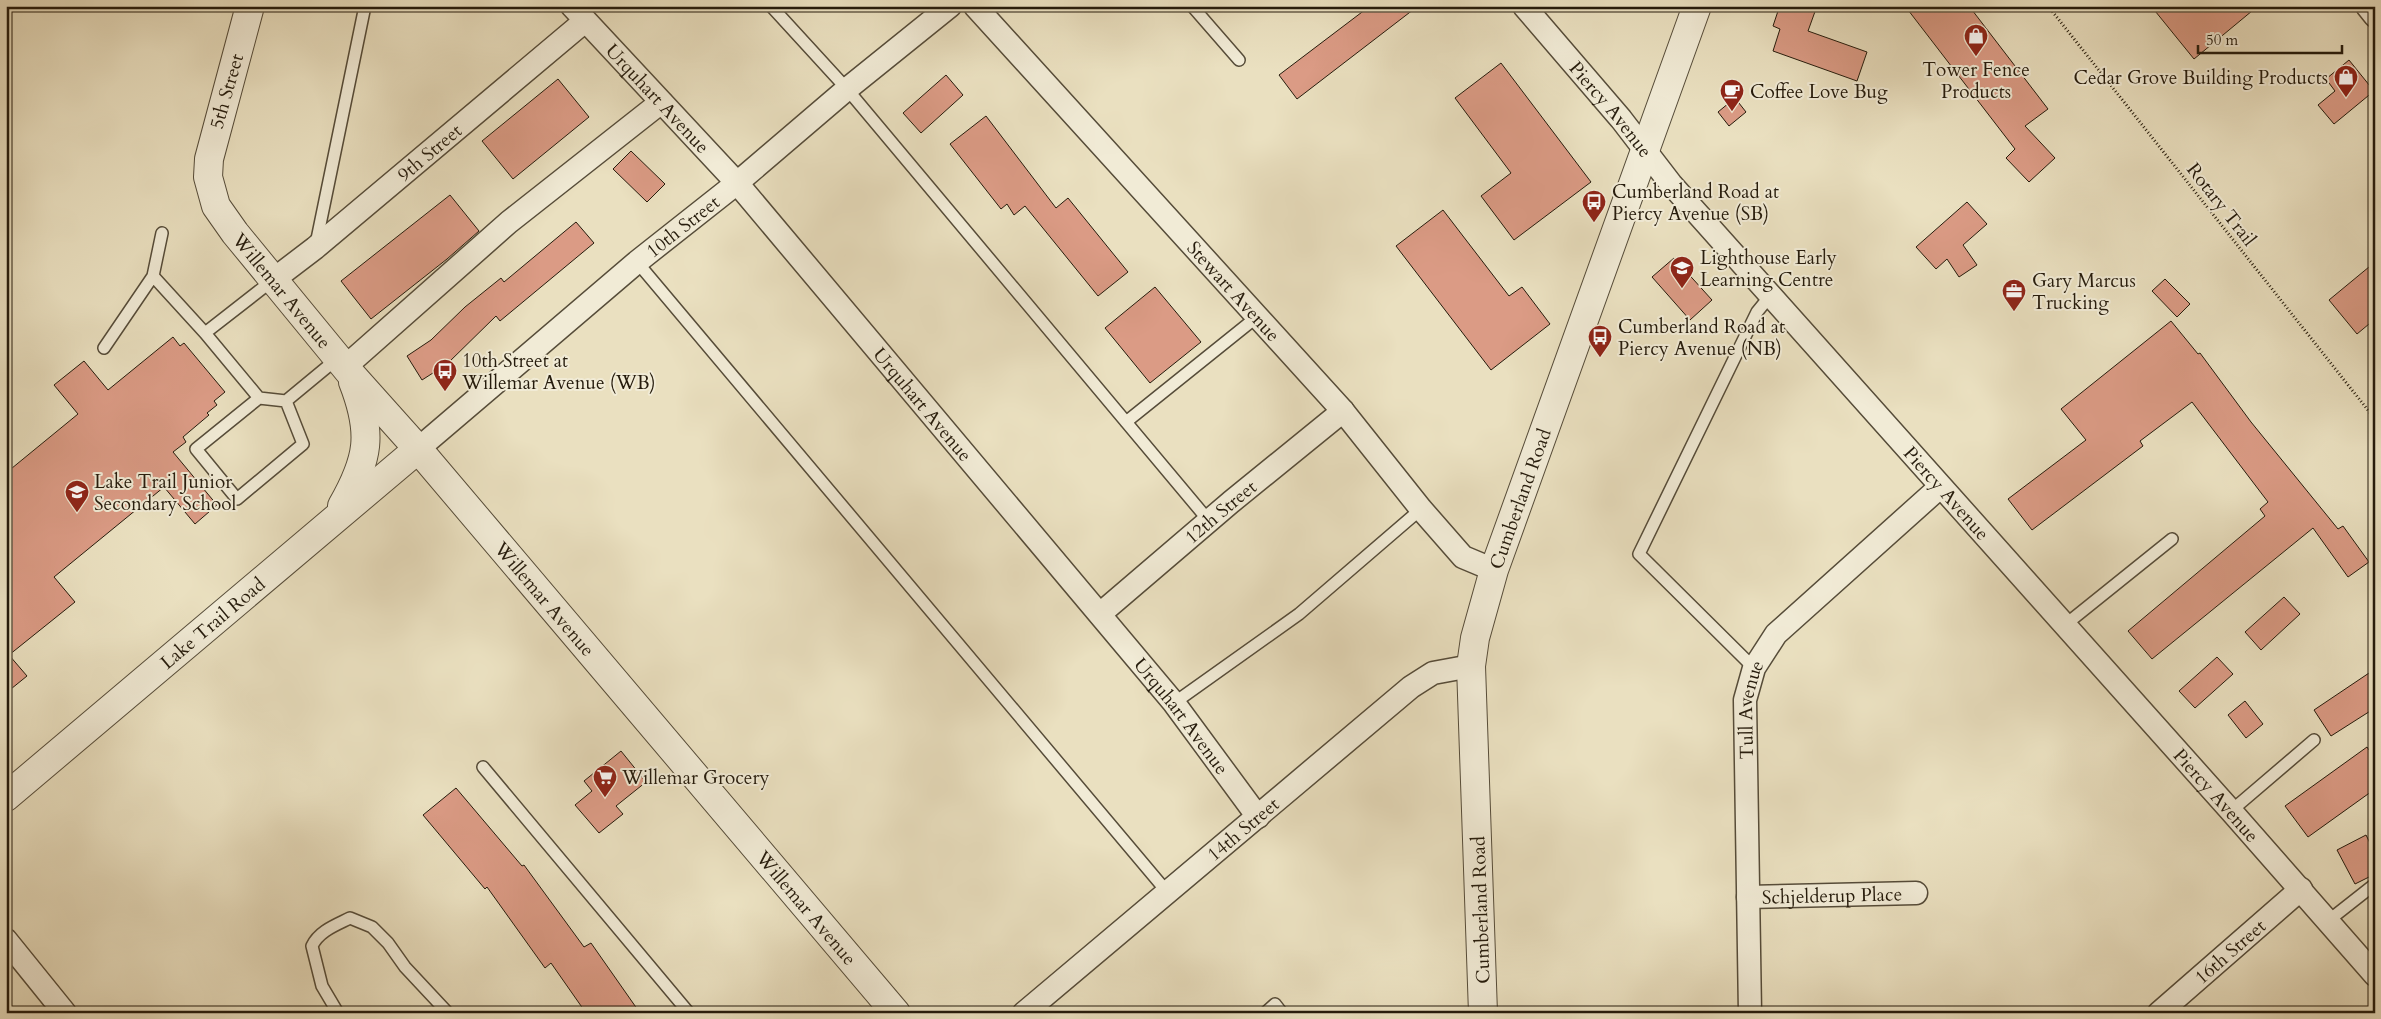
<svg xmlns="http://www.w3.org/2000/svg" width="2381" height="1019" font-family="Cardo,serif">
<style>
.building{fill:#db9b85;stroke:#251b0c}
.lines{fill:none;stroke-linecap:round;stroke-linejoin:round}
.service-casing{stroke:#564c39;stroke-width:14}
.minor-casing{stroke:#564c39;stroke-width:25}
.tertiary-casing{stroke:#564c39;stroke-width:30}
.path{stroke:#251b0c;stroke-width:3;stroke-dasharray:1 2.5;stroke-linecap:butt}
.service{stroke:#f1ebd6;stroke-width:11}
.minor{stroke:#f1ebd6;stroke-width:22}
.tertiary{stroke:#f1ebd6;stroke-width:28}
.labels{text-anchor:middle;stroke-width:4;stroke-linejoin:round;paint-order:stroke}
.poi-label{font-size:19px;fill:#251b0c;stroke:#f1ebd6;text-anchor:start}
.street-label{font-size:19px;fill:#251b0c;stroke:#f1ebd6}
</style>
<rect width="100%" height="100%" fill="#eae0c0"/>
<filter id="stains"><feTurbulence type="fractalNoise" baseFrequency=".004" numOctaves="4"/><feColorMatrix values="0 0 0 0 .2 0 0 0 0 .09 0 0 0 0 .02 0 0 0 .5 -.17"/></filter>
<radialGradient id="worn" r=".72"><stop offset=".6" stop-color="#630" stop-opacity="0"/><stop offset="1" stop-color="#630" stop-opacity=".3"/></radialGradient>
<path class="building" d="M 1370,6 L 1418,6 L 1297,99 L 1279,75 Z
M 1787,6 L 1817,6 L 1808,31 L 1867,52 L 1857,81 L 1773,51 L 1780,29 L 1773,26 L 1779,8 L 1786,11 Z
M 1905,6 L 1969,6 L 2048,109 L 2025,126 L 2055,158 L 2029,182 L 2006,158 L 2015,149 Z
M 2151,6 L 2258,6 L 2194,59 Z
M 2349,60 L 2374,91 L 2334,124 L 2318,105 L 2335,91 L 2326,79 Z
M 1501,63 L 1591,182 L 1514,240 L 1481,196 L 1511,173 L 1455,98 Z
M 946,75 L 963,95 L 921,133 L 903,113 Z
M 558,79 L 589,117 L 513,179 L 482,141 Z
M 1735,98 L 1746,112 L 1729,126 L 1718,112 Z
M 986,116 L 1056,208 L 1068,198 L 1128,272 L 1098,296 L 1025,206 L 1014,215 L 1007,204 L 1001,209 L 950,144 Z
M 631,151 L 665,184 L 647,202 L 613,169 Z
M 450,195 L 479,231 L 447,259 L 371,319 L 341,281 Z
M 1967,202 L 1987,224 L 1963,245 L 1977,265 L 1959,277 L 1947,259 L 1936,269 L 1916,247 Z
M 1443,210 L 1509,296 L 1522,287 L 1550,324 L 1491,370 L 1396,246 Z
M 576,222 L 594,243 L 500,321 L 496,316 L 447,364 L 422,380 L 407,356 L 431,340 L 465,307 L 501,278 L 504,282 Z
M 1674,258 L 1712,300 L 1690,320 L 1652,277 Z
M 2375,262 L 2375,319 L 2357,334 L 2329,300 Z
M 2165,279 L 2190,304 L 2177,317 L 2152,291 Z
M 1155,287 L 1201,342 L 1150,383 L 1105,328 Z
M 2171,321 L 2198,354 L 2200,353 L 2251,422 L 2338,529 L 2343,526 L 2369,562 L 2348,577 L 2313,528 L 2152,659 L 2128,631 L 2265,516 L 2260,509 L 2268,502 L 2192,402 L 2140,441 L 2143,446 L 2032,530 L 2008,499 L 2086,440 L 2061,409 Z
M 173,337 L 180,346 L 184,343 L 225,392 L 214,401 L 217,405 L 207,413 L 209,415 L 183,437 L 186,442 L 173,452 L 217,505 L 195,524 L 164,487 L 54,577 L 75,602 L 9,655 L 27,676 L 6,693 L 6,473 L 78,414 L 54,385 L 84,361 L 108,390 Z
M 2284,597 L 2300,614 L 2261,650 L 2245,632 Z
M 2217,657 L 2233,674 L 2195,708 L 2179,691 Z
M 2375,669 L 2375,708 L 2331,736 L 2314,710 Z
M 2245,701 L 2263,724 L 2246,738 L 2228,715 Z
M 2375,746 L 2375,789 L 2308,837 L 2285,806 L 2367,747 L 2369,750 Z
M 621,751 L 646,782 L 616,806 L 623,814 L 599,833 L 575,805 L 592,791 L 584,781 Z
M 456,788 L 522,866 L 524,865 L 584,947 L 591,943 L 640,1013 L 586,1013 L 551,963 L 545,968 L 487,887 L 485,889 L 423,815 Z
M 2366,835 L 2375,853 L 2375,874 L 2355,884 L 2337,850 Z"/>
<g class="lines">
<defs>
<path id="service" d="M 771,6 L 847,89 L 1209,521
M 1192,6 L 1239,60
M 316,244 L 365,6
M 637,262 L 1168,893
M 153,276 L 162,233
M 273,280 L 205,333 L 259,398 L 196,449 L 237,499 L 303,444 L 286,401 L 338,358
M 104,348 L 153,276 L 205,333
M 259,398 L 286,401
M 1126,422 L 1258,316
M 2065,625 L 2172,539
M 1754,668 L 1639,554 L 1757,312 L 1770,296
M 1174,703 L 1299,614 L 1421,509
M 483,767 L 689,1013
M 2231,811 L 2314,740
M 2328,921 L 2375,884
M 338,1013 L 322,986 L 312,946 C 319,931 336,925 350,918 L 372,927 L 388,943 L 405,967 L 448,1013
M 1265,1013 L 1275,1004 L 1282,1013"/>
<g id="minor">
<path id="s1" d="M 572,6 L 737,183 L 1174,703 L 1258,817"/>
<path id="s2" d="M 975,6 L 1343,411 L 1421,509 L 1463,557 L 1494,570"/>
<path id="s3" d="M 1524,6 L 1621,119 L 1671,184 L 2231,811 L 2375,975"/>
<path d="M 2367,6 L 2375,16"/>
<path id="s4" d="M 273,280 L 315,248 L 585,21"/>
<path d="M 345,367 L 509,222 L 655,107 L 662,103"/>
<path id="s5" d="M 418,449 L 637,262 L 737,183 L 847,89 L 950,6"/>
<path id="s6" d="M 1100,614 L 1231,502 L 1343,411"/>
<path id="s7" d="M 1748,897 L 1916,893"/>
<path d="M 6,940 L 65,1013"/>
<path id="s8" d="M 1024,1013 L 1411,687 L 1433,673 L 1471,666"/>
<path id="s9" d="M 1750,1013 L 1745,700 L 1754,668 L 1776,634 L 1940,487"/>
<path id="s10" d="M 2159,1013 L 2301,889"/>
</g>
<g id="tertiary">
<path id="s11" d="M 250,6 L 209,159 L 208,177 L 216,206 L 235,233 L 350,373 L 418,449 L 896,1013"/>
<path d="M 342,506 C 369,459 373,433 353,382"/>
<path id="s12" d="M 6,797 L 418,449"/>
<path id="s13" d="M 1483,1013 L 1471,666 L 1475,638 L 1494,570 L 1697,6"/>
</g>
</defs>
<use href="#service" class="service-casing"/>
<use href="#minor" class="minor-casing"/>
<use href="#tertiary" class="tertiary-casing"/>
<path class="path" d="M 2048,6 L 2375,419"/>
<use href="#service" class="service"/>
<use href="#minor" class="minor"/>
<use href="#tertiary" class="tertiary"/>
</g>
<defs>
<symbol id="shop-pin" viewBox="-11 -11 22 30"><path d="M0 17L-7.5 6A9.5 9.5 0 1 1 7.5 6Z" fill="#8f2418" stroke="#f1ebd6"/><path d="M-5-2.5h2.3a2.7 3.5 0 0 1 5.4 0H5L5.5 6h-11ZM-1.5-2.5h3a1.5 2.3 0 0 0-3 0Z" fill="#fff"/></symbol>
<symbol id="cafe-pin" viewBox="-11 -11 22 30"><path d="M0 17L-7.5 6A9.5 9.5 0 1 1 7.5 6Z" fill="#8f2418" stroke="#f1ebd6"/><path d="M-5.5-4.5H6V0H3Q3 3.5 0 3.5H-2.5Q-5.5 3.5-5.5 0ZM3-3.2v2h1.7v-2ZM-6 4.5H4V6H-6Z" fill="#fff"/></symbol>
<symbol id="bus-pin" viewBox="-11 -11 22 30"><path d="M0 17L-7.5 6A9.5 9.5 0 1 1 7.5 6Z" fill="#8f2418" stroke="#f1ebd6"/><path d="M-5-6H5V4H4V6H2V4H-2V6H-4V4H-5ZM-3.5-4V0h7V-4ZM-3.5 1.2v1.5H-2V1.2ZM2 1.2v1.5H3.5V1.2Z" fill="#fff"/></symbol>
<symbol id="school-pin" viewBox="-11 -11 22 30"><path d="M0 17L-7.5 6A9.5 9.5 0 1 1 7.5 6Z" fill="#8f2418" stroke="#f1ebd6"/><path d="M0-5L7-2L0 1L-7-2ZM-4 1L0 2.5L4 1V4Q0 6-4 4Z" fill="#fff"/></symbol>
<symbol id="office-pin" viewBox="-11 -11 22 30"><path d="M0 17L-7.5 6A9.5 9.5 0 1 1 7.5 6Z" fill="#8f2418" stroke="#f1ebd6"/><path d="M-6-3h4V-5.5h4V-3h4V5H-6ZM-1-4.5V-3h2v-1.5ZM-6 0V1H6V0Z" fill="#fff"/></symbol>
<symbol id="supermarket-pin" viewBox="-11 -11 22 30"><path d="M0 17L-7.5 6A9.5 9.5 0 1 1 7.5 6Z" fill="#8f2418" stroke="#f1ebd6"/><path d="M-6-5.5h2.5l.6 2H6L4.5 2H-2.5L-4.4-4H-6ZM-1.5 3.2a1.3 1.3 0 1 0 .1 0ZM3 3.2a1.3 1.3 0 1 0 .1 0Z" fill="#fff"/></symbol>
</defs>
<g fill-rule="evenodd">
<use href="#shop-pin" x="1962" y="22" width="28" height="38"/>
<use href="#shop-pin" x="2332" y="63" width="28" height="38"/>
<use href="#cafe-pin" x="1718" y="77" width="28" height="38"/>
<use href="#bus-pin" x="1580" y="188" width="28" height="38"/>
<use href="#school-pin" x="1668" y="254" width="28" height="38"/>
<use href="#office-pin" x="2000" y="277" width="28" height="38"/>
<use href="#bus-pin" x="1586" y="323" width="28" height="38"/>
<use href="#bus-pin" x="431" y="357" width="28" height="38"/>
<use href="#school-pin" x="63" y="478" width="28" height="38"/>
<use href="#supermarket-pin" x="591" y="763" width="28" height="38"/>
</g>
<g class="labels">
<g class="poi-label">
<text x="1976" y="76" text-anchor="middle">Tower Fence<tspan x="1976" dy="22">Products</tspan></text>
<text x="2328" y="84" text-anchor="end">Cedar Grove Building Products</text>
<text x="1750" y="98">Coffee Love Bug</text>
<text x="1612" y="198">Cumberland Road at<tspan x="1612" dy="22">Piercy Avenue (SB)</tspan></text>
<text x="1700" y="264">Lighthouse Early<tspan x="1700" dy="22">Learning Centre</tspan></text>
<text x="2032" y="287">Gary Marcus<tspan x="2032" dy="22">Trucking</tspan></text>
<text x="1618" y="333">Cumberland Road at<tspan x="1618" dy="22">Piercy Avenue (NB)</tspan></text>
<text x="462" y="367">10th Street at<tspan x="462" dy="22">Willemar Avenue (WB)</tspan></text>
<text x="94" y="488">Lake Trail Junior<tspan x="94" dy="22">Secondary School</tspan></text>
<text x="622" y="784">Willemar Grocery</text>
</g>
<g class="street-label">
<text transform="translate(226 91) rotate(-74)" y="7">5th Street</text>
<text dy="7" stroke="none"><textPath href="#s1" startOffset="126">Urquhart Avenue</textPath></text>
<text dy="7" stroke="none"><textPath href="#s3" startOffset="135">Piercy Avenue</textPath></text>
<text dy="7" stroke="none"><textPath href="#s4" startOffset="202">9th Street</textPath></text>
<text transform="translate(2222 204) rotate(52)" y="7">Rotary Trail</text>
<text dy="7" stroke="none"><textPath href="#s5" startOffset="346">10th Street</textPath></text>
<text dy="7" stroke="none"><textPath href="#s11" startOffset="314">Willemar Avenue</textPath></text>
<text dy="7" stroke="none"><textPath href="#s2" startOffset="385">Stewart Avenue</textPath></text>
<text dy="7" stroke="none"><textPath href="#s1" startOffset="531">Urquhart Avenue</textPath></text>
<text dy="7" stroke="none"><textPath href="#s3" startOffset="645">Piercy Avenue</textPath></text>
<text dy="7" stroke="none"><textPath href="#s13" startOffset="522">Cumberland Road</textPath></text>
<text dy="7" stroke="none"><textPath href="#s6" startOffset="158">12th Street</textPath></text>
<text dy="7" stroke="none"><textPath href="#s11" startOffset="719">Willemar Avenue</textPath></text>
<text dy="7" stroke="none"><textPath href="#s12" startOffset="270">Lake Trail Road</textPath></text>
<text dy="7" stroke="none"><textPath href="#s9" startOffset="304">Tull Avenue</textPath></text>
<text dy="7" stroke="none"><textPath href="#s1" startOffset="936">Urquhart Avenue</textPath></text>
<text dy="7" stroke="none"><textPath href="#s3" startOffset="1050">Piercy Avenue</textPath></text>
<text dy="7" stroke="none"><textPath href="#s8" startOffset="286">14th Street</textPath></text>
<text dy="7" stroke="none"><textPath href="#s7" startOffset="84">Schjelderup Place</textPath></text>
<text dy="7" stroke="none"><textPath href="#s11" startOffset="1124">Willemar Avenue</textPath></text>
<text transform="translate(1480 910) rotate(-92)" y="7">Cumberland Road</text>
<text dy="7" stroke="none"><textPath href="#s10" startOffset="94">16th Street</textPath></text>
</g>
</g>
<rect width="2381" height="1019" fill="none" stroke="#eae0c0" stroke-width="25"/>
<rect x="8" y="8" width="2366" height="1004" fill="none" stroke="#251b0c" stroke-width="2.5"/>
<rect x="12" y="12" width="2356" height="994" fill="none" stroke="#251b0c"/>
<path d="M2198 45v8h144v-8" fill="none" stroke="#251b0c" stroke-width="2.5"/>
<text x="2206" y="45" font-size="15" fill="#251b0c" stroke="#f1ebd6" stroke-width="4" paint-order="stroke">50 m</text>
<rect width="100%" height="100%" filter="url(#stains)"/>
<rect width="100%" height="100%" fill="url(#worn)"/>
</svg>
